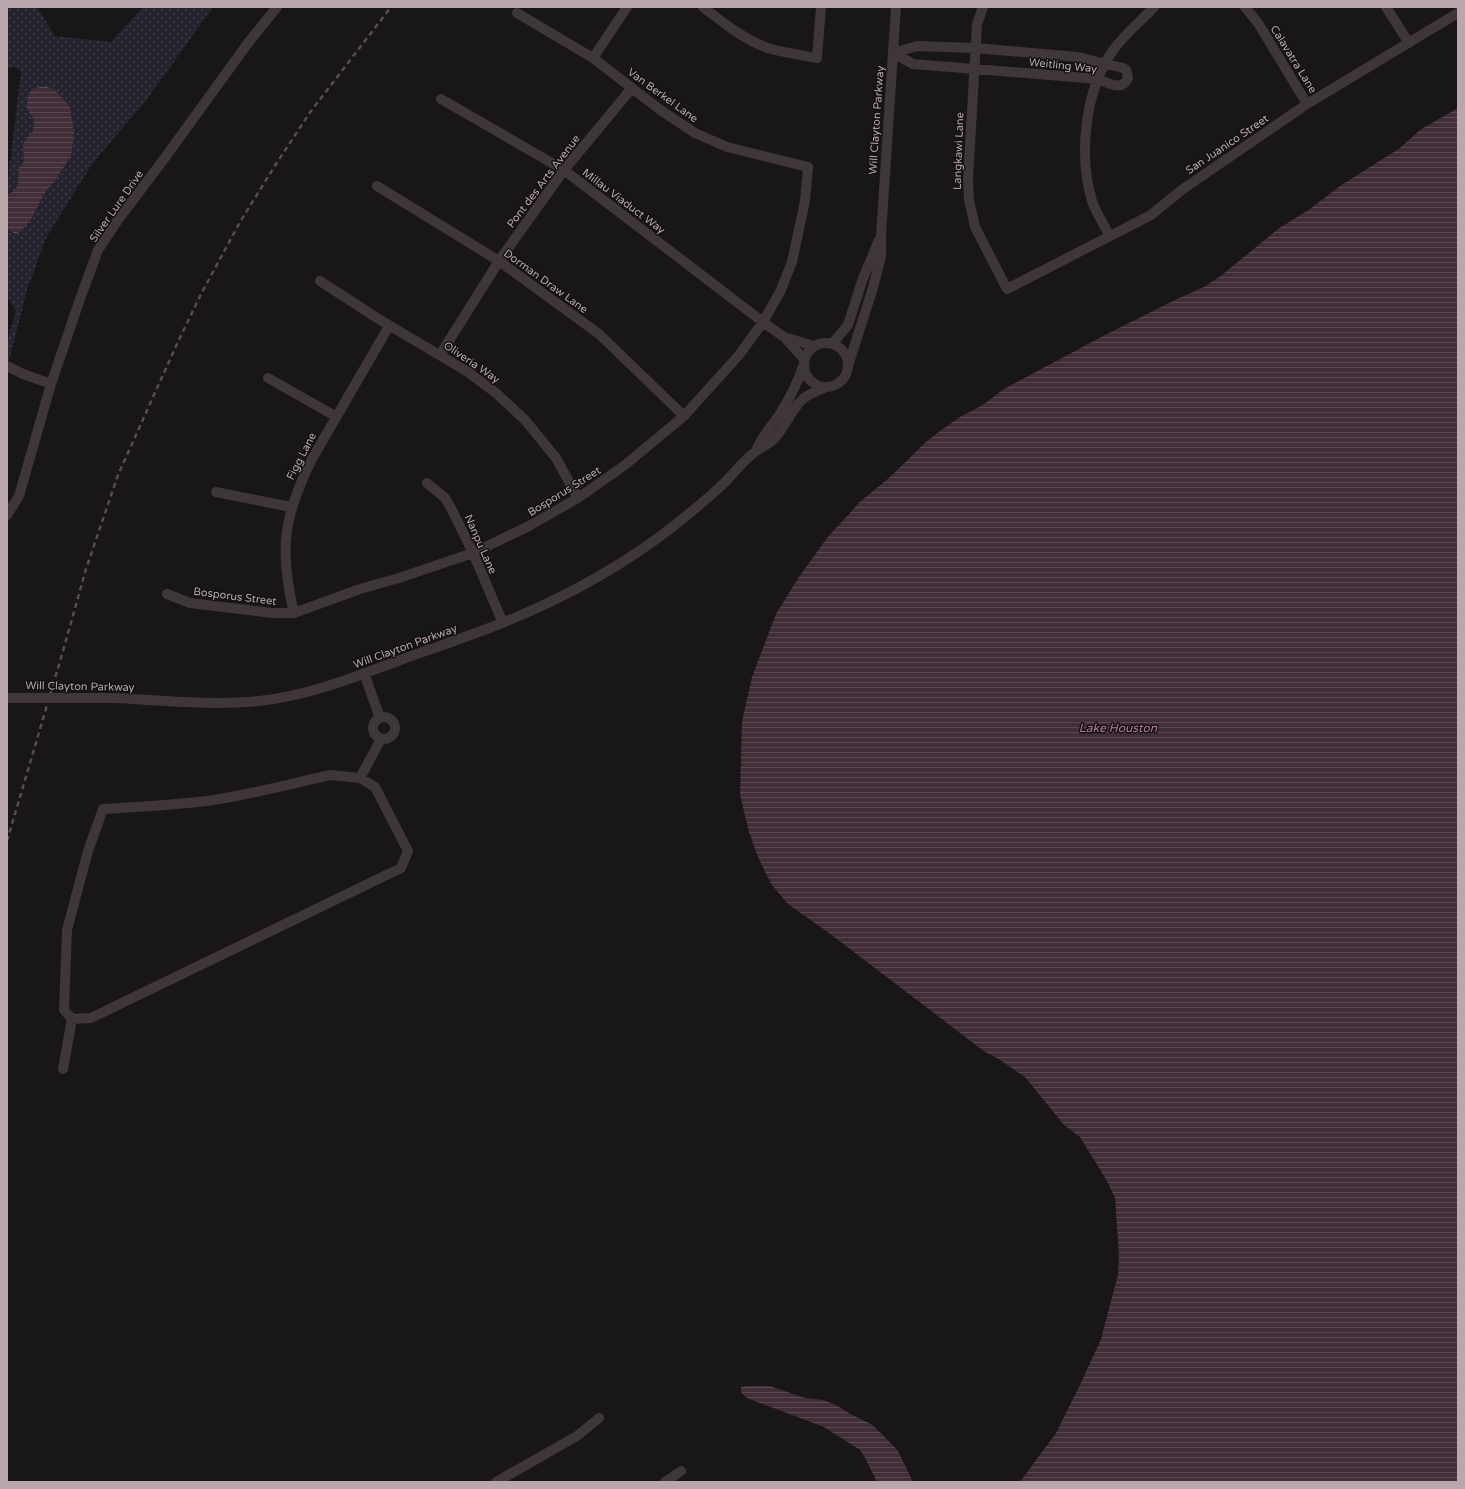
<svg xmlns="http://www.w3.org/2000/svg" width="1465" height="1489" font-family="'Varela Round',sans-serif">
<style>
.grass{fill:url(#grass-dots)}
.water{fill:url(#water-rules)}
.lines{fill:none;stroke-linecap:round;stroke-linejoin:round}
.minor{stroke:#3e3637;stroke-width:10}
.rail{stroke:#574d4f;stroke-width:2.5;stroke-dasharray:5 4;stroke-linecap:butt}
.minor-bridge{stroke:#3e3637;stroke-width:10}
.labels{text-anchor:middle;stroke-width:3;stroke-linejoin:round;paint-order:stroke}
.street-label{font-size:11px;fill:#b9a7ab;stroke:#131111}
.water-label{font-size:12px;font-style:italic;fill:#b87b98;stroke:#131111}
</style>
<defs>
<pattern id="grass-dots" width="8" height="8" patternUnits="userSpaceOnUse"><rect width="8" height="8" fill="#25232e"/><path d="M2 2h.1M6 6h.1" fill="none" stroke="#43404a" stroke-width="1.8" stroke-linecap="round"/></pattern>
<pattern id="water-rules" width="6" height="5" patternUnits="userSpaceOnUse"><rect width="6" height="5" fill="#422e38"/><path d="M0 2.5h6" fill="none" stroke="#5b4952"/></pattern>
</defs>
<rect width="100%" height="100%" fill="#181616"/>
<path class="grass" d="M 7,7 L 37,7 L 55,36 L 111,42 L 143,7 L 213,7 L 145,102 L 101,153 L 89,169 L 46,238 L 27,290 L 9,361 L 7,360 L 7,341 L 16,311 L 7,297 L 7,180 L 8,180 L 21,70 L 13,67 L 7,68 Z"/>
<path class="water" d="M 45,86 L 55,90 L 70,107 L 74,133 L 71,156 L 55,180 L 44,194 L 31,219 L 21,231 L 15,234 L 7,228 L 7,197 L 18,186 L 19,168 L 24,161 L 23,144 L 33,131 L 34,120 L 27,108 L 28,95 L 32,89 Z
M 1458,108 L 1458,1482 L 1020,1482 L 1056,1433 L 1079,1387 L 1101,1339 L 1118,1275 L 1119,1255 L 1115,1198 L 1107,1181 L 1080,1137 L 1064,1125 L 1025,1077 L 997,1058 L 985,1052 L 829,933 L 788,904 L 771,884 L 758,857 L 749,832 L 740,795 L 742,721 L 752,677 L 776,614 L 799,577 L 827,538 L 860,502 L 890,477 L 927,441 L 940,431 L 960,417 L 981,406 L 1004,389 L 1105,335 L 1175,300 L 1204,287 L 1222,275 L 1278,229 L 1310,209 L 1340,186 L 1400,148 L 1420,130 Z
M 747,1386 L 770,1386 L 805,1398 L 823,1400 L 836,1405 L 852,1415 L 871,1424 L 881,1433 L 898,1451 L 913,1482 L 877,1482 L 864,1456 L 860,1450 L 824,1427 L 749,1399 C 744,1396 740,1394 741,1387 Z"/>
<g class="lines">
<path class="minor" d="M 703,7 C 724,23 745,41 771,49 C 786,53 802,55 817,58 L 821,7
M 983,7 L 977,24 L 968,180 L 969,200 L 975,227 L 1007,289 L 1151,215 L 1183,189 L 1307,104 L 1458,13
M 1245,7 L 1258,23 L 1307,104
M 1386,7 L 1409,43
M 917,46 L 975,48 L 1078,57 L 1123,68 L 1126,70 L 1128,78 C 1122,92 1108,83 1098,79 L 913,64 L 893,53 Z
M 593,58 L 627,7
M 441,99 L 564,170 L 763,322 L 784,337 L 804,359
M 377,186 L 499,261 L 599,334 L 684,416
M 1110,236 C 1104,225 1096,213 1092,201 C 1078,154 1085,89 1114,49 C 1125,34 1141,21 1154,7
M 320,281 L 377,318 L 468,372 L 496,393 L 525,420 L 556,458 L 578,498
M 787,338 L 814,346
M804 365a22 22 0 1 1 44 0a22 22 0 1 1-44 0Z
M 832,344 L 848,325 L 862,281 L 879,240
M 440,355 L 499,261 L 564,170 L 632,88
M 7,366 L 23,374 L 51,384
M 848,366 L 872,291 L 881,257 L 881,235 L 896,7
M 268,378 L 335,416
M 756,451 C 761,437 773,425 781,412 C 791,397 798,381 804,364
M 427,483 L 445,498 L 452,510 L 473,553 L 503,623
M 216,492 L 291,507
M 7,515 L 19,496 L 51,384 L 80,299 L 98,250 L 118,220 L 164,159 L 248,43 L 277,7
M 167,594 L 190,603 L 272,613 L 294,613 L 360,589 L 399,578 L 473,553 L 529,526 L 578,498 L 625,465 L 684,416 L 739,355 L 763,322 L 780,292 L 792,262 L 805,201 L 808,167 L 727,147 L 695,133 L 659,109 L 593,58 L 517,13
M 294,613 C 279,550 283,517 312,459 L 389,326
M 364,673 L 380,718
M 113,698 C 162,700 211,706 259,701 C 309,696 357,676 403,659 C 436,647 470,636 502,623 C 562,599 624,565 675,525 C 692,511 709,498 724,483 C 734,473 745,459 756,451 C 762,447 767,445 773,440 C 785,428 792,408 804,398 C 811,393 819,390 826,387
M373 728a11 11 0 1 1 22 0a11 11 0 1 1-22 0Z
M 330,775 L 360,778 L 375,787 L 408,851 L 401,868 L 91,1018 L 72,1019 L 64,1010 L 67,930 L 88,851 L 103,809 C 138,807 173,805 207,801 C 249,795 290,784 330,775 Z
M 360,778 L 381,739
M 63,1069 L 72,1019
M 496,1482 L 577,1436 L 599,1418
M 665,1482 L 681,1471"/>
<path class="rail" d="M 7,841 L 63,651 L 86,569 L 118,475 L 176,346 L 201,294 L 240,222 L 276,164 L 311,111 L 391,7"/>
<path class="minor-bridge" d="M 7,698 L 113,698"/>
</g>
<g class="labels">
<g class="street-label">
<text transform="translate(1294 59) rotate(58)" y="4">Calavatra Lane</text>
<text transform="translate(1063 65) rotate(6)" y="4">Weitling Way</text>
<text transform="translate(663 95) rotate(36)" y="4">Van Berkel Lane</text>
<text transform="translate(876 120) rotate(-86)" y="4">Will Clayton Parkway</text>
<text transform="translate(1227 144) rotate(-34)" y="4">San Juanico Street</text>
<text transform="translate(958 151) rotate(-88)" y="4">Langkawi Lane</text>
<text transform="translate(543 181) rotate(-53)" y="4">Pont des Arts Avenue</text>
<text transform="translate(624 201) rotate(37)" y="4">Millau Viaduct Way</text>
<text transform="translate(116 206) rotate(-55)" y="4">Silver Lure Drive</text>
<text transform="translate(546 281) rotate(36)" y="4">Dorman Draw Lane</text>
<text transform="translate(472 362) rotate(34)" y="4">Oliveria Way</text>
<text transform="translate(301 456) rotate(-63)" y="4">Figg Lane</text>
<text transform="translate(564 491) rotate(-32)" y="4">Bosporus Street</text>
<text transform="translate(481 544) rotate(66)" y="4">Nanpu Lane</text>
<text transform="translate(235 596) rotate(7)" y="4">Bosporus Street</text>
<text transform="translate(405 646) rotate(-20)" y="4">Will Clayton Parkway</text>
<text transform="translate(80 686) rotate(1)" y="4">Will Clayton Parkway</text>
</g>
<g class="water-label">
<text x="1118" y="732">Lake Houston</text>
</g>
</g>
<rect width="1465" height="1489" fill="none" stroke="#b9a7ab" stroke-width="16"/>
</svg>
